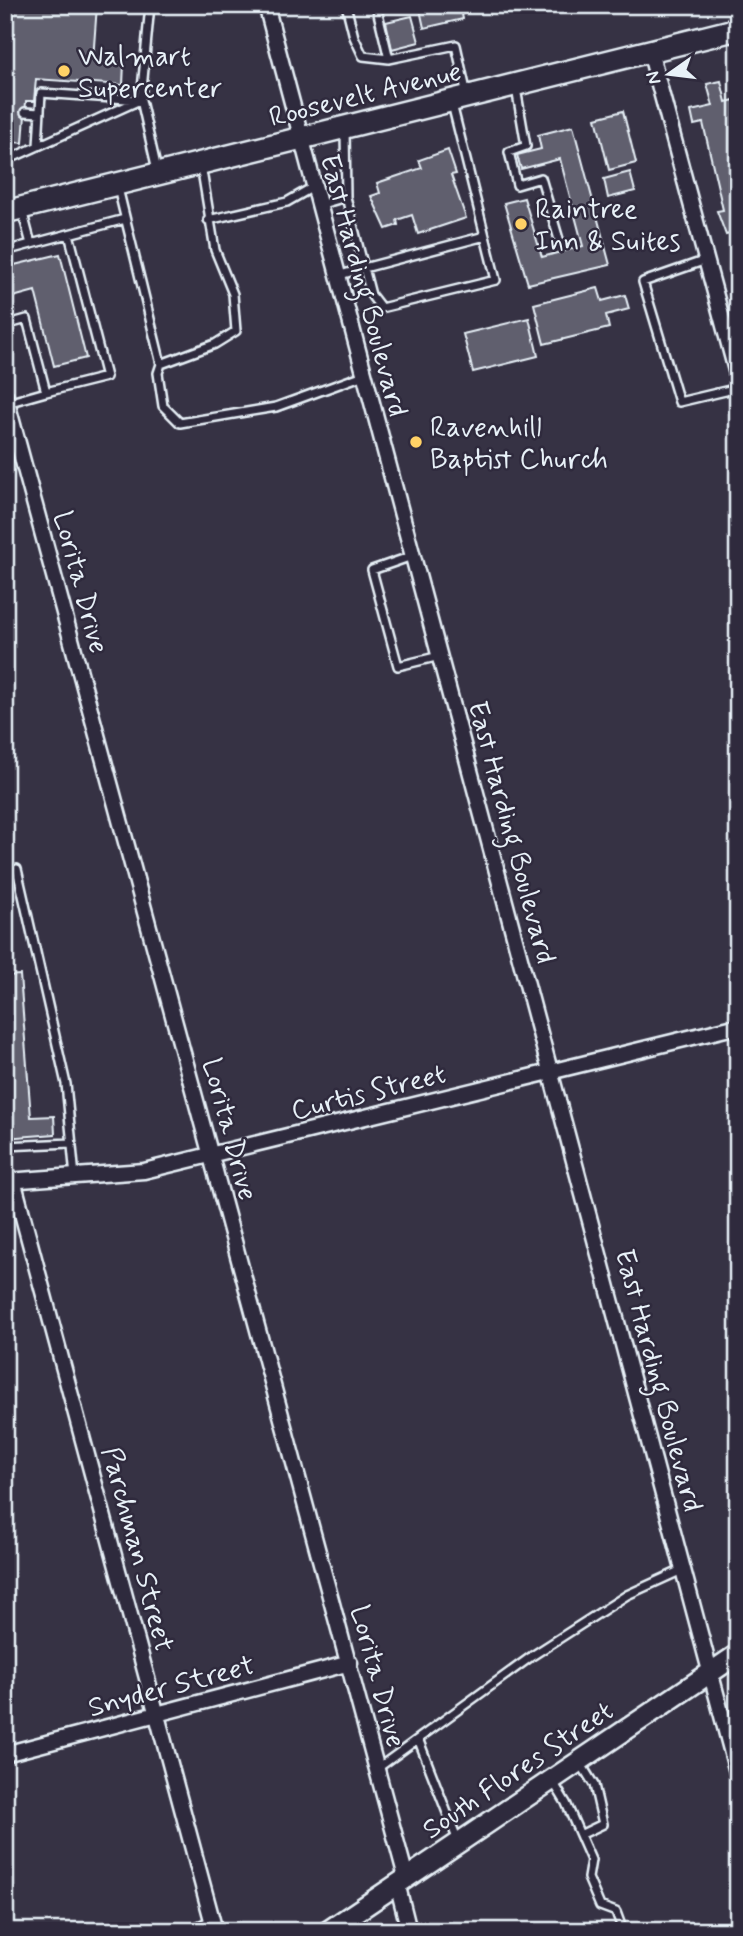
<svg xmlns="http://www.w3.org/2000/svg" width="743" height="1936" font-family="Mynerve,sans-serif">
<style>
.building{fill:#605e6e;stroke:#e8f1f8;stroke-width:2}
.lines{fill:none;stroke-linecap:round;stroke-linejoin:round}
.lane-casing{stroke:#e8f1f8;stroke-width:12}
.street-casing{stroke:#e8f1f8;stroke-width:19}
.secondary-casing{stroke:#e8f1f8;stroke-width:24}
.primary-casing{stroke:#e8f1f8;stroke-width:26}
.lane{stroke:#2f2a3d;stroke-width:7}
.street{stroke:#2f2a3d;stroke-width:14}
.secondary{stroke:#2f2a3d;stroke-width:19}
.primary{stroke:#2f2a3d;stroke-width:21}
.poi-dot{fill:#ffd166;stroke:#2f2a3d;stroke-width:2.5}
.labels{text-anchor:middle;stroke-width:5;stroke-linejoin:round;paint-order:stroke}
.poi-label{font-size:28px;fill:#e8f1f8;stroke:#2f2a3d;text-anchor:start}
.street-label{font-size:28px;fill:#e8f1f8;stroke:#2f2a3d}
</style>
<rect width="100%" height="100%" fill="#363244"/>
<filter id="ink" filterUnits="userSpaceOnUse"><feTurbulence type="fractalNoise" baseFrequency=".0143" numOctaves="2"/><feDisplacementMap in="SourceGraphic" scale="14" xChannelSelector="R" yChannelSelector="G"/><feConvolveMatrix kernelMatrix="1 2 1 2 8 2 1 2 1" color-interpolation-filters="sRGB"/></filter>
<g filter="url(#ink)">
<path class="building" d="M 5,5 L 97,5 L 93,60 L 124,63 L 123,85 L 36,79 L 34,101 L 26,101 L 23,143 L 5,141 Z
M 419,5 L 460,5 L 463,19 L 424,28 Z
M 412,16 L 419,42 L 392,49 L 386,22 Z
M 721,81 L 726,102 L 738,99 L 738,232 L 726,235 L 717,211 L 723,210 L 703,123 L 694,125 L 691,111 L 713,106 L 707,84 Z
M 623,111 L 636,163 L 609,170 L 596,118 Z
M 573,126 L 610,265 L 528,284 L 504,203 L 524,198 L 542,257 L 583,246 L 560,159 L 521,169 L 517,155 L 541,149 L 538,135 Z
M 448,150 L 456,174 L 451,175 L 466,218 L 418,234 L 412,215 L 397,220 L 398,225 L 386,229 L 371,196 L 380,193 L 377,183 L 422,168 L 419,160 Z
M 630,172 L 635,191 L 608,198 L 604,179 Z
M 60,254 L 86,358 L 54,366 L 35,291 L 13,297 L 6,267 Z
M 598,288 L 602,301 L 625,295 L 629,309 L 606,315 L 609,328 L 544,344 L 534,304 Z
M 529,318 L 538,356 L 473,372 L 463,334 Z
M 5,966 L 6,976 L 20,975 L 31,1117 L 54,1116 L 55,1134 L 5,1138 Z"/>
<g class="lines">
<defs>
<path id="lane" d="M 150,5 L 141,100 L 157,170
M 346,5 L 354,37 L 363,56 L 389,59 L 456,45 L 467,95
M 376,5 L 389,59
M 516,88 L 526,146 L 509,152 L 517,185 L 541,178 L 560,243
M 25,112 L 40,113
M 345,130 L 346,197 L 364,268 L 485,236
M 38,146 L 41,93 L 141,100
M 5,157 L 16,156 L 140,100
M 201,165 L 215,250 L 233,294 L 236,331 L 215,344 L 161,364 L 158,373 L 163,406 L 180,423 L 276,407 L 364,375
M 118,188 L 161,364
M 319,205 L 346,197
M 208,220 L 287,202 L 313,187
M 31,244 L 125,219
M 5,251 L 31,244 L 22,210
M 706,260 L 643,282 L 679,402 L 738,388
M 337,276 L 364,268 L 371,295 L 381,308 L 496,280 L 452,104
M 5,325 L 27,319 L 46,392 L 7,403
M 46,392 L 106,377 L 69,234
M 412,556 L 372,570 L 398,666 L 440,656
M 17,869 L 66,1084 L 75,1177
M 5,1146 L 71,1143
M 419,1741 L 458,1841
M 378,1768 L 532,1656 L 627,1595 L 684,1569
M 552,1780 L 566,1803 L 591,1860 L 588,1878 L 600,1906 L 616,1912 L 623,1931
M 580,1835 L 603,1824 L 594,1785 L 581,1764
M 187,1931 L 212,1920"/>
<path id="street" d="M 266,5 L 738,1776
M 650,51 L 738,378
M 5,395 L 406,1877
M 13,1180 L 215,1931
M 7,1181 L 144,1171 L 738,1026
M 5,1754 L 350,1663
M 397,1883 L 409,1931"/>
<path id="secondary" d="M 328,1931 L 738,1654"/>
<path id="primary" d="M 5,212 L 738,29"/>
</defs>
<use href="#lane" class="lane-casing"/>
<use href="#street" class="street-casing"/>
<use href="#secondary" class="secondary-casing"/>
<use href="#primary" class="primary-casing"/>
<use href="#lane" class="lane"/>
<use href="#street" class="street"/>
<use href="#secondary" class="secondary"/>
<use href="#primary" class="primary"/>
</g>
</g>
<g class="poi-dot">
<circle cx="64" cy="71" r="7"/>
<circle cx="521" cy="224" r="7"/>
<circle cx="416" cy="442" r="7"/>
</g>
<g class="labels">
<g class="poi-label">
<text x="78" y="65">Walmart<tspan x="78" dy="32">Supercenter</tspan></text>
<text x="535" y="218">Raintree<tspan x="535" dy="32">Inn &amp; Suites</tspan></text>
<text x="430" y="436">Ravenhill<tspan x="430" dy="32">Baptist Church</tspan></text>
</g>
<g class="street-label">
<text transform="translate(365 93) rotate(-14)" y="10">Roosevelt Avenue</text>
<text transform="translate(365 285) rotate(75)" y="10">East Harding Boulevard</text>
<text transform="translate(82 582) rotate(75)" y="10">Lorita Drive</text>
<text transform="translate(513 832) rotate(75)" y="10">East Harding Boulevard</text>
<text transform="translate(368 1091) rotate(-14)" y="10">Curtis Street</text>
<text transform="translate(231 1129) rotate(75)" y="10">Lorita Drive</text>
<text transform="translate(660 1380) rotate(75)" y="10">East Harding Boulevard</text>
<text transform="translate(139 1549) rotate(75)" y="10">Parchman Street</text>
<text transform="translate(379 1676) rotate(75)" y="10">Lorita Drive</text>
<text transform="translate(171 1685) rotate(-15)" y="10">Snyder Street</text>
<text transform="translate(517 1769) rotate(-34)" y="10">South Flores Street</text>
</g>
</g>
<rect width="743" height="1936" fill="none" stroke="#2f2a3d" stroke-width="28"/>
<rect x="14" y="14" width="715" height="1908" fill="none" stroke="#e8f1f8" stroke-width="2.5" filter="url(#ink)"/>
<g transform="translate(669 74) rotate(256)" stroke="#2f2a3d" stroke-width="5" paint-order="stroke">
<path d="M0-5L12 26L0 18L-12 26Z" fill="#e8f1f8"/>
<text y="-10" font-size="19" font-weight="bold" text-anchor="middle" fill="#e8f1f8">N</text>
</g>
</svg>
